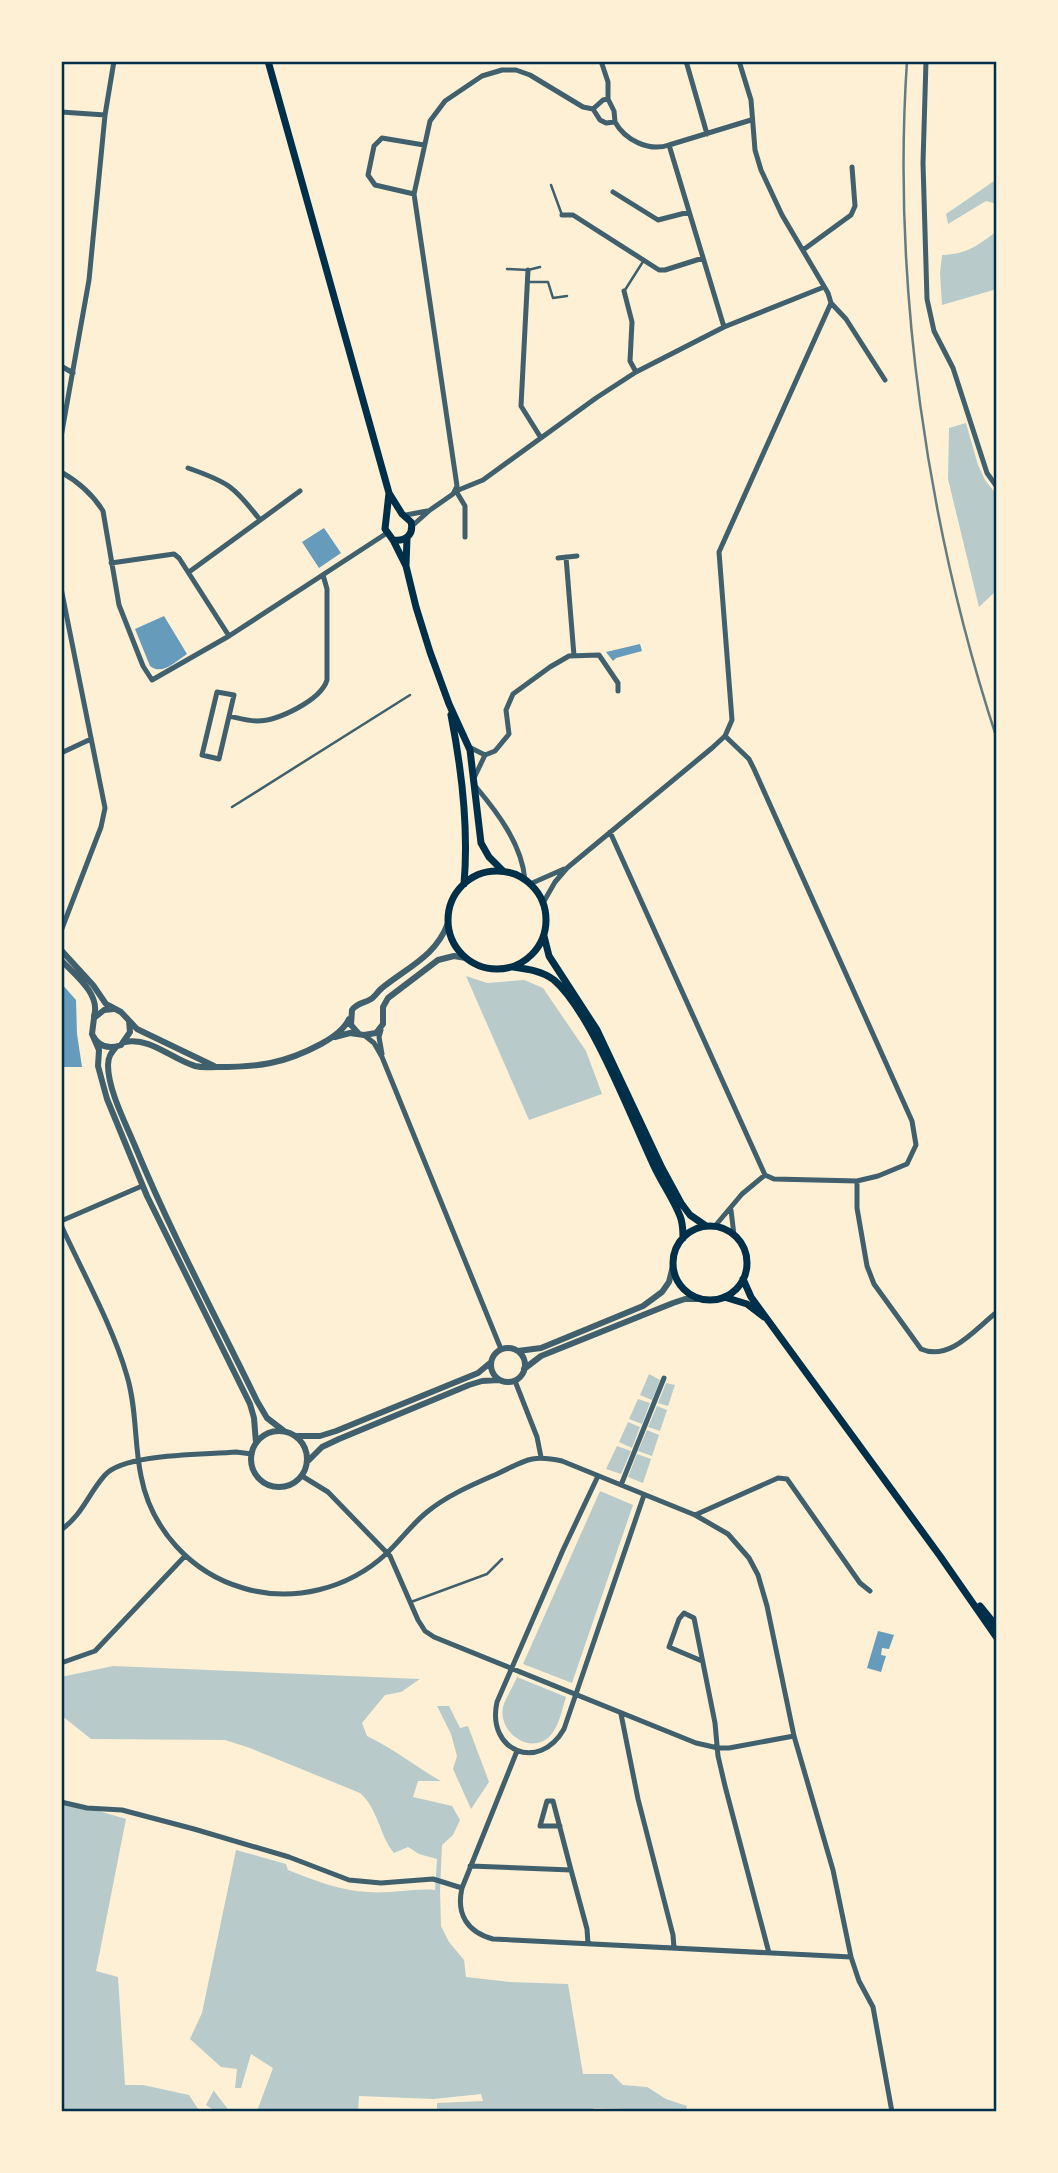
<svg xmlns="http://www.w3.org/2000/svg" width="1058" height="2173" font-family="Spectral,serif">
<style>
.green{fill:#b9caca}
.water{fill:#669bbc}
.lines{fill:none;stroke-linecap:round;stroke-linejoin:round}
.service{stroke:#3f606c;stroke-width:2.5}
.minor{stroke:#3f606c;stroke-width:5}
.tertiary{stroke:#3f606c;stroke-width:6}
.secondary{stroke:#003049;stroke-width:7}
.rail{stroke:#657d81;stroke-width:2.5}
.neatline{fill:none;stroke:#003049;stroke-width:2.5}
</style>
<rect width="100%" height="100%" fill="#fdf0d5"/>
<path class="green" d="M 997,179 L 997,204 L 986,201 L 948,224 L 946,214 Z
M 997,231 L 997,289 L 942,305 L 940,273 L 942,255 C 967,254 977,246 997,231 Z
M 966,423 L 978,465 L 985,480 L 997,495 L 997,590 L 979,607 L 948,479 L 949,428 Z
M 466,976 L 487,983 L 524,980 L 543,988 L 586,1051 L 602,1094 L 529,1120 Z
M 649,1374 L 660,1380 L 652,1400 L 640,1395 Z
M 666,1383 L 675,1385 L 668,1406 L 658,1403 Z
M 638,1399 L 650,1403 L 642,1424 L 629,1419 Z
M 657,1406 L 667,1410 L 660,1431 L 648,1427 Z
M 628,1422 L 640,1427 L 632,1448 L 619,1442 Z
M 647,1430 L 659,1435 L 652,1456 L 638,1451 Z
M 617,1446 L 631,1451 L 621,1474 L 606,1469 Z
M 637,1454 L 651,1459 L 643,1483 L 628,1477 Z
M 600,1491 L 633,1505 L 572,1683 L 523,1664 Z
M 113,1666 L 420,1679 L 401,1692 L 385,1695 L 362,1723 L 367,1736 C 394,1749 416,1767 441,1781 L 418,1781 L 413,1797 L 452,1806 L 460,1820 L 453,1835 L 442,1845 L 440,1890 L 441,1926 L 449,1942 L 464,1960 L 466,1977 L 510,1982 L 568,1984 L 583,2074 L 612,2074 L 623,2085 L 647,2087 L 666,2099 L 687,2106 L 686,2111 L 594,2108 L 591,2112 L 437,2112 L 437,2103 L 483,2101 L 481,2094 L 434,2099 L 359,2096 L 358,2112 L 237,2112 L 257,2111 L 273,2068 L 251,2054 L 241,2088 L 235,2088 L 237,2069 L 221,2067 L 190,2039 L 202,2013 L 236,1850 L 286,1864 L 288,1870 C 313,1880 341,1891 368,1892 C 391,1894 413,1888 435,1890 L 437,1859 L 419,1854 L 408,1847 L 394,1853 C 379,1835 379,1810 360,1793 L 250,1748 L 225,1740 L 91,1739 L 61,1715 L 61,1677 Z
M 517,1677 L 566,1697 C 562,1710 559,1727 549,1737 C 529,1755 498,1732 503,1707 C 506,1697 513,1687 517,1677 Z
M 437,1706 L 449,1706 L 460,1728 L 468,1726 L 489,1782 L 471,1809 L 453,1769 L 457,1756 L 451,1734 Z
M 61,1800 L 126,1819 L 96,1971 L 118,1977 L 125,2085 L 143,2085 L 189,2095 L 200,2112 L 61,2112 Z
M 214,2090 L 214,2091 L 230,2112 L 217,2112 L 206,2105 Z"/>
<path class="water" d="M 324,528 L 341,553 L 319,568 L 302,542 Z
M 164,616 L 187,654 C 176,661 162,676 150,666 L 135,629 Z
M 640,644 L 642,651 L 616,658 L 613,661 L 606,652 Z
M 61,983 L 76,1000 L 77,1034 L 82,1067 L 61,1067 Z
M 878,1631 L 894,1635 L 889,1649 L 882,1648 L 881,1655 L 886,1656 L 881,1672 L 867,1668 Z"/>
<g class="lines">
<path class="service" d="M 551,185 L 562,215
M 507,269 L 528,270 L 540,267
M 528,282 L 548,282 L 553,298 L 567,296
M 625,290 L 644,260
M 232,807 L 410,695
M 411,1602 L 487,1574 L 502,1559"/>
<path class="minor" d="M 601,61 L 608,82 L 608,99 L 614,111 L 615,122 L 606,123 L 600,120 L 593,109 L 603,100 L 608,99
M 686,61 L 707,134
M 739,61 L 751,100 L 755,150 L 761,170 L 782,215 L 828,293 L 831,303 L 846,319 L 885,380
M 926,61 L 923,163 L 927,299 L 934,331 L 953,368 L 987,473 L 997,487
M 61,112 L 105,115
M 615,122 C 625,140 649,152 669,145
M 613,192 L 658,220 L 689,212
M 414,194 L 375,185 L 368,175 L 374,146 L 382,138 L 424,145
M 562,215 L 573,215 L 659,270 L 665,270 L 703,258
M 803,250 L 851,215 L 855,206 L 852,167
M 528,270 L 521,406 L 541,438
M 624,291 L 632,322 L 630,361 L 636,372
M 724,327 L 669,145 L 751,120
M 61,366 L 73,373
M 61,437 L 89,280 L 105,115 L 114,61
M 188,468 C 228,482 234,486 260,520
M 61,472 C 77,481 93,495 103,511 L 119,605 L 143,666 L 152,680 L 229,636 L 387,533
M 406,515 L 427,511
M 412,526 L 430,510 L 453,494 L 457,486 L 414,194 L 430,121 L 445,101 L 482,76 L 502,70 L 516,70 L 530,75 L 583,107 L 593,109
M 465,537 L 465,506 L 456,491 L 483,480 L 596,398 L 636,372 L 724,327 L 824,287
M 566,557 L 574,656
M 558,558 L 577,556
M 111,563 L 174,554 L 179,558 L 229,636
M 189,572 L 300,491
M 61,588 L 105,808 L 101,827 L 61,931
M 217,692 L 234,695 L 219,759 L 202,755 Z
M 229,716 C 238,718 248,721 257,721 C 278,721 321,700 327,680 L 327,589 L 323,575
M 469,747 L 485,755 L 495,751 L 509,734 L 506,710 L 513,694 L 550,667 L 569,656 L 599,655 L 618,683 L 618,691
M 61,753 L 91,739
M 475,776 L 485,755
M 476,787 C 498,813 522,845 525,880
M 610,832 L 765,1175 L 774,1179 L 857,1181 L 878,1176 L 907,1164 L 916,1145 L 912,1121 L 754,769 L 749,759 L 725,736
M 530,884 L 564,869
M 543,903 L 555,882 L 567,868 L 712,748 L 725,736 L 732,720 L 719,552 L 831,303
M 381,1030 L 379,1037 L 382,1054
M 364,1035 L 374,1043 L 382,1057 L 501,1349
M 857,1181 L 857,1208 L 867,1266 L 874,1284 L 921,1349 C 950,1362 976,1328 997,1312
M 731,1210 L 734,1235
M 61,1221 L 142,1186
M 61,1225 C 83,1273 113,1327 127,1376 C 137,1409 134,1443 141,1476 C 151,1529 191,1573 243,1588 C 293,1603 348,1589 386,1554 C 401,1540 412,1524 427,1512 C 448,1495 472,1485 497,1474 C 525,1461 530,1454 562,1461 L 695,1515 L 728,1534 L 749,1558 L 758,1575 L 767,1606 L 794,1736 L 833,1870 L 851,1957 L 859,1981 L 873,2007 L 892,2112
M 715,1226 L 742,1194 L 765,1175
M 515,1381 L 537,1437 L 541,1457
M 302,1476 L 328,1492 L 390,1556 L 418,1620 L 425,1631 L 434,1637 L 696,1743 L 718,1748 L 729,1748 L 794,1736
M 598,1476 L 563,1550 L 497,1702 C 486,1751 539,1773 564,1729 L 644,1495
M 621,1485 L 664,1378
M 695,1515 L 778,1478 L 787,1479 L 860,1583 L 870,1591
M 61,1530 C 83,1514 88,1494 105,1475 C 124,1453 206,1455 236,1452 L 252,1454
M 702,1661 L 669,1647 L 679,1619 L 684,1613 L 694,1618 L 715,1723 L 718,1756 L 725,1786 L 769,1953
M 61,1663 L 95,1651 L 185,1556
M 621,1714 L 638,1799 L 673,1935 L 674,1948
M 517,1751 L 462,1888 C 456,1914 467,1932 493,1939 L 851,1957
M 61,1802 L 87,1808 L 122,1810 L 194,1829 L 289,1857 L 349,1880 L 381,1883 L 433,1879 L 462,1888
M 560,1826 L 540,1826 L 547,1801 L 553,1801 L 571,1870
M 470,1866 L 571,1870 L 587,1929 L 588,1944"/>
<path class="tertiary" d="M 61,950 L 93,985 L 106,1004 L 121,1012 L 137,1029 L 214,1066
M 61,960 C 74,974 101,994 94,1016
M 114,1009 L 104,1010 L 94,1018 L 92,1034 C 98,1046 108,1050 121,1045 L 130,1032 L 129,1021
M 92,1034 L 99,1050 L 98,1066 L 107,1099 L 147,1196 L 250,1404 L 254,1418 L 256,1443
M 359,1034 L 351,1025 L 352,1010 C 358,1002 363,1004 371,999 C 375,997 378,991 382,988 C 408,967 436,956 448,923
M 335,1037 L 350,1033 L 364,1035 L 376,1033 L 383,1024 L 383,1007 L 388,998 L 438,960 L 454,956 L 466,958
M 125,1042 C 151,1037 171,1059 195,1066 C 203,1068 209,1067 217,1067 C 258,1067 284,1064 321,1044 C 332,1038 344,1030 349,1019
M 116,1047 C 111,1053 108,1057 108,1065 C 108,1090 126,1124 135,1146 C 171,1233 216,1317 257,1401 L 267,1418 L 284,1431
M491 1365a17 17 0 1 1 34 0a17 17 0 1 1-34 0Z
M 518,1351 L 541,1348 L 643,1306 L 662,1292 L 669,1282 L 673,1266
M 524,1369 L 541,1356 L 673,1303 L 685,1299 L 700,1299
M251 1459a28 28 0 1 1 56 0a28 28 0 1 1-56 0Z
M 295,1436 L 320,1436 L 336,1431 L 478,1373 L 490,1363
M 307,1462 L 322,1447 L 339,1439 L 469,1385 L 482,1381 L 499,1380"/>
<path class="secondary" d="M 268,61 L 389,493 L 402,514 L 411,522 C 414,534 406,542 393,540
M 389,493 L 385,529 L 393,540 L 406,566 L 416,607 L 430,652 L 449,704 L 470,750 L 481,843 L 489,857 L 503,871
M 406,565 L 407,538
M 451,715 C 462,771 469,827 464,884
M448 920a49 49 0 1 1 98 0a49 49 0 1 1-98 0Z
M 544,936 L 549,956 L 597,1030 L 662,1168 L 681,1203 L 690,1215 L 706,1226
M 513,967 C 528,969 542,971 554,980 C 591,1012 631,1117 653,1164 C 661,1182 673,1198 680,1216 C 683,1223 683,1230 683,1238
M673 1263a37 37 0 1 1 74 0a37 37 0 1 1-74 0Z
M 743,1279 L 751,1297 L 940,1556 L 997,1638
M 724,1297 L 747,1304 L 764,1317
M 980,1606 L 997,1627"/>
<path class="rail" d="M 907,61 C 892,285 927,526 997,739"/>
</g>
<rect width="1058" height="2173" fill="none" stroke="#fdf0d5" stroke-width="126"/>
<rect x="63" y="63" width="932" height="2047" class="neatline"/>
</svg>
